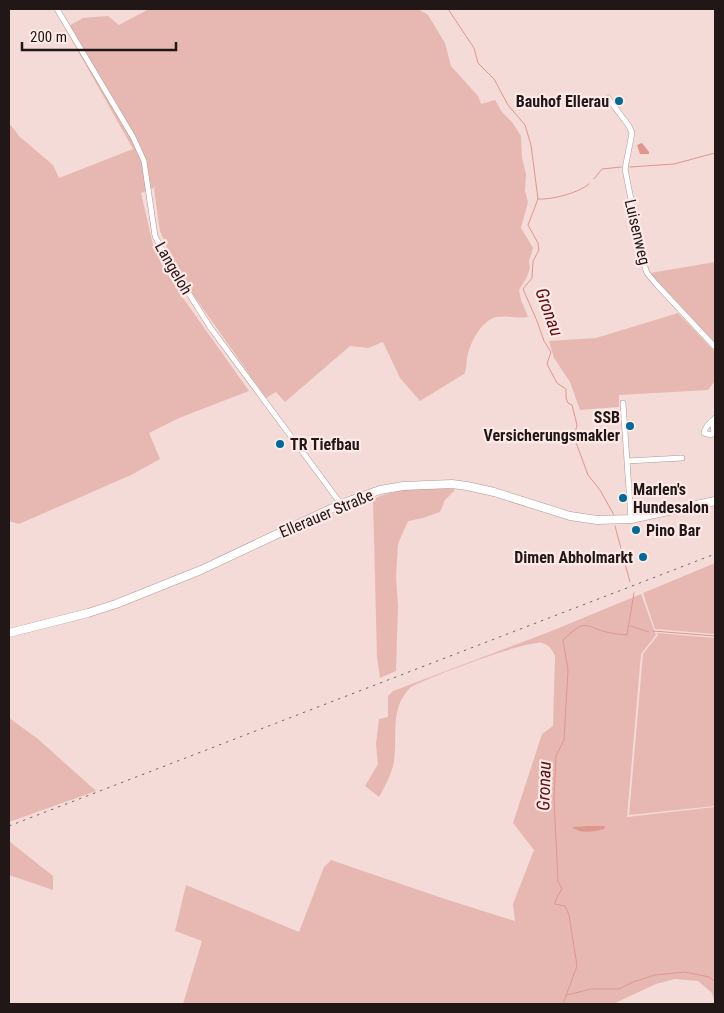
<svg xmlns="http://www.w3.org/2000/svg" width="724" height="1013" font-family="'Roboto Condensed',sans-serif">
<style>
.green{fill:#e7b8b2}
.water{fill:#df968d}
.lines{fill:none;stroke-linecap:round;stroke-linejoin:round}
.stream{stroke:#df968d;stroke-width:1}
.street-casing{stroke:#b09996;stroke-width:6}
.secondary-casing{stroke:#b09996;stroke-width:9}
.street{stroke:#fff;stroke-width:5}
.secondary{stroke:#fff;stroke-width:8}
.rail{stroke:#766765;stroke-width:1;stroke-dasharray:2.5 5;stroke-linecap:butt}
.poi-dot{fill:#006a98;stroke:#fde9e7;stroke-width:2}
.labels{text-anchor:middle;stroke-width:4.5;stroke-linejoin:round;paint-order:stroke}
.poi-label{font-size:16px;font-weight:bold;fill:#201716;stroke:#fde9e7;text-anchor:end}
.street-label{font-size:16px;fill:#201716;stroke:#fde9e7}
.water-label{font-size:18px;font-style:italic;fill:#630c0d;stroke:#fde9e7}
</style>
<rect width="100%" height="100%" fill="#f4dbd7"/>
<path class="green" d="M 149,9 L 418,9 L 428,15 L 445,43 L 451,66 L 478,96 L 481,104 L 495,100 L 502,112 L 512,122 L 521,136 L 522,158 L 526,174 L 525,191 L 528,202 L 521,228 L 533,248 L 529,261 L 530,268 L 527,277 L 519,290 L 521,300 L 528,317 C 518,319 506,315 496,317 C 481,321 469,344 467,359 C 466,365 467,368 464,374 L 420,401 L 400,378 L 383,342 L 368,348 L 350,346 L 285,402 L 276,392 L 266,398 L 192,293 L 171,257 L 160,231 L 154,189 L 156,187 L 141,193 L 153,245 L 162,265 L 183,298 L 249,391 L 179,418 L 149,433 L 160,459 L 131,475 L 19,524 L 9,521 L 9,123 L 20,137 L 53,165 L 59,178 L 133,149 L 65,28 L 83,18 L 108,16 L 119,25 Z
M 715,262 L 715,343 L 650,273 Z
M 678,313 L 715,352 L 715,381 L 708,390 L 619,395 L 619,407 L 580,410 L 570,382 L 554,358 L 549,341 L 596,338 Z
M 448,487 L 455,490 L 445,500 L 440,512 L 423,518 L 408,521 L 398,544 L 396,577 L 398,606 L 396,671 L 380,678 L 377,657 L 373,499 C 398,488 421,488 448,487 Z
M 715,563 L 715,634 L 655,629 L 643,593 Z
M 641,594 L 656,635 L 641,654 L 627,817 L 715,807 L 715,1004 L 712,993 L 698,981 L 675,979 L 656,984 L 613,1004 L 183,1004 L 202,941 L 175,931 L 186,885 L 299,932 L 324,867 L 331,860 L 445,899 L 515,921 L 513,904 L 534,850 L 513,823 L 542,734 L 553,726 L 555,656 C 552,650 550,645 542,643 C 527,640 428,677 411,687 C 389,708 398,735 394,761 C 392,774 385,786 379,797 L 365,786 L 378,764 L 376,744 L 379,719 L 388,717 L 388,696 L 393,691 L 549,632 Z
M 657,633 L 715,638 L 715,806 L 629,815 L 643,654 L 658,635 Z
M 9,718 L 38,739 L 96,791 L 9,822 Z
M 9,841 L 53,876 L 53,890 L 9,875 Z"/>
<path class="water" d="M 642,143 L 649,152 L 649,154 L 640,154 L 637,145 Z
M 588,826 L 605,826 L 604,829 C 594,832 580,834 572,827 Z"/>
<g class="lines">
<path class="stream" d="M 448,9 L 474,48 L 478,63 L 494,79 L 508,105 L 525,125 L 531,145 L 538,199 L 528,225 L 538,243 L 539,250 L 533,261 L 532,278 L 523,289 L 537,321 L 544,341 L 551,352 L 547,364 L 557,383 L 566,389 L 566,398 L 568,403 L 572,405 L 577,425 L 574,437 L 588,475 L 600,490 L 614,515
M 630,167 L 674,164 L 715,153
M 594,179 L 602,169 L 621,167
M 538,199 C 551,200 579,193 589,184
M 615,526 L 630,582
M 631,626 L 649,632
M 653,631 L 715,636
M 567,995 L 591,989 L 619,989 L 633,982 L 655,975 L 685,972 L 709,977 L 715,982
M 563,1004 L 577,966 L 569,915 L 565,906 L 555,904 L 556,899 L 562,889 L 558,881 L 554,799 L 556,756 L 564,740 L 568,670 L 563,640 C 585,620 581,624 606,632 C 613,634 620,634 627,635 L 634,593"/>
<defs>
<path id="street" d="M 57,9 L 133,137 L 144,161 L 155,236 L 167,259 L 210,327 L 341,504
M 608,98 L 629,126 L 632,133 L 625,169 L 643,261 L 647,273 L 657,285 L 715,347
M 623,403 L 631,519
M 712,421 L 714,432 L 711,435 L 704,433 C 704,427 711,422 715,418
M 627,461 L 682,458"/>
<path id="secondary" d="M 9,633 L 88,613 L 116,604 L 201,570 L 341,504 L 380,490 L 403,486 L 452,484 L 467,486 L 494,492 L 570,516 L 597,520 L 631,519 L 715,501"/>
</defs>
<use href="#street" class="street-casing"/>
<use href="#secondary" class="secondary-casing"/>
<use href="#street" class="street"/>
<use href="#secondary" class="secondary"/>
<path class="rail" d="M 9,826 L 715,554"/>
</g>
<g class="poi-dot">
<circle cx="619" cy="101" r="5"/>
<circle cx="630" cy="426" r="5"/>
<circle cx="280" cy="444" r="5"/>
<circle cx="623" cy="498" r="5"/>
<circle cx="636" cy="530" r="5"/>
<circle cx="643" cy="557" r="5"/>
</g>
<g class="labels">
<g class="poi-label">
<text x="609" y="107">Bauhof Ellerau</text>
<text x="620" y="423">SSB<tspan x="620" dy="18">Versicherungsmakler</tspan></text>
<text x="290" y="450" text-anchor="start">TR Tiefbau</text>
<text x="633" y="495" text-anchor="start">Marlen's<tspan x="633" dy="18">Hundesalon</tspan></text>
<text x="646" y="536" text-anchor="start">Pino Bar</text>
<text x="633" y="563">Dimen Abholmarkt</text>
</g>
<g class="street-label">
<text transform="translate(638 232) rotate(77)" y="6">Luisenweg</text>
<text transform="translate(174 268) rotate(60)" y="6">Langeloh</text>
<text transform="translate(326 513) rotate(-23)" y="6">Ellerauer Straße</text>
</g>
<g class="water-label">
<text transform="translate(549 312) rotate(70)" y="6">Gronau</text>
<text transform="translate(544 786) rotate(-88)" y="6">Gronau</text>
</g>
</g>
<rect width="724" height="1013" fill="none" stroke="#201716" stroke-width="20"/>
<path d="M22 42v8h154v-8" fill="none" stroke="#201716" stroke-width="2.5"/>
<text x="30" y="42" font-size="15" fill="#201716" stroke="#fde9e7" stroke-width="4" paint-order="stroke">200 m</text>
</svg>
